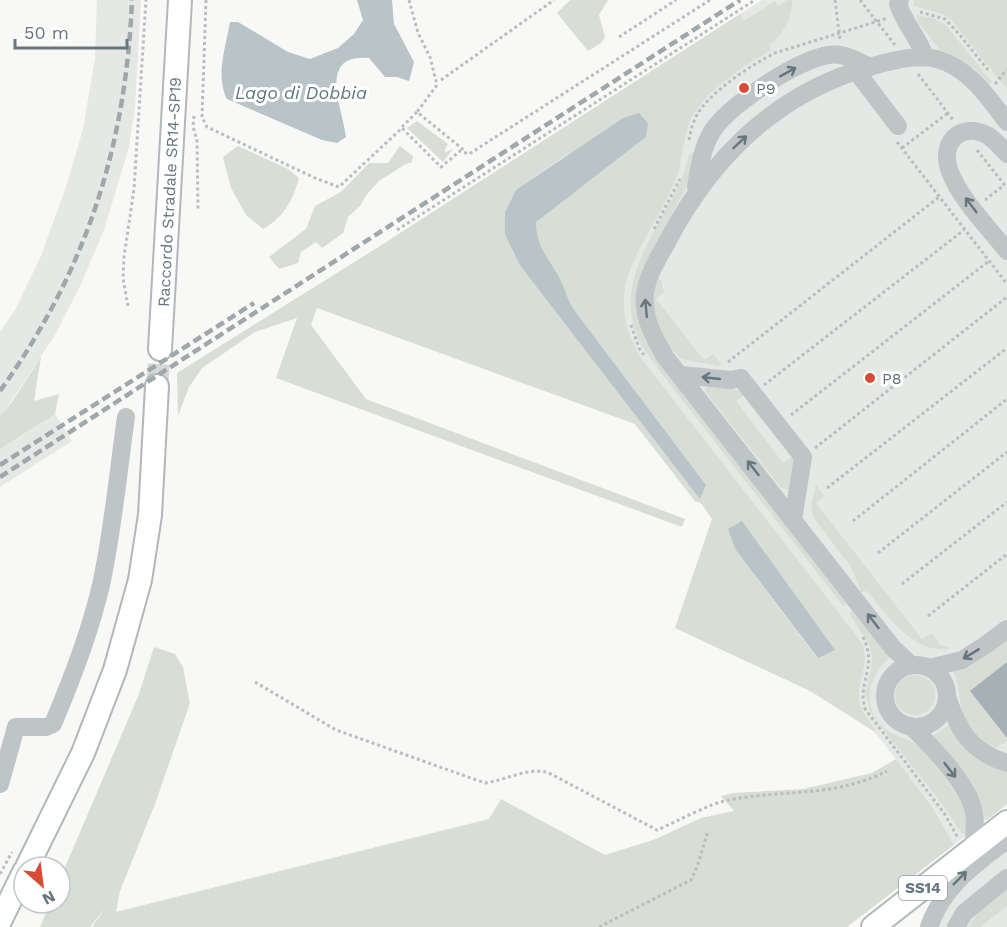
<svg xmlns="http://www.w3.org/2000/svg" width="1007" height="927" font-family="'Work Sans',sans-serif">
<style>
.built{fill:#e6e8e6}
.green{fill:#d8ddd5;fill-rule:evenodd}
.water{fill:#b8c4c7}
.building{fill:#a7b0b4}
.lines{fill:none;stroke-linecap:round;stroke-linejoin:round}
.major-tunnel{stroke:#d3d8d8;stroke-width:22;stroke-dasharray:22 11;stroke-linecap:butt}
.major-casing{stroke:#b1b7ba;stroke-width:26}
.path{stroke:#babdbf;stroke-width:3;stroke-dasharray:3 3;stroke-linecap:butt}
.minor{stroke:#bfc4c7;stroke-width:18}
.major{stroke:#fff;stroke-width:22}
.rail{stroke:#9fa7ab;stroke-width:4.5;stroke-dasharray:9 4.5;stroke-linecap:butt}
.oneway{stroke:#65767e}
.poi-dot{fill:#d74b37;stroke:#fff;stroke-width:2}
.labels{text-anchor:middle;stroke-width:6;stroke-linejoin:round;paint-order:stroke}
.shield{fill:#fff;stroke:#939fa5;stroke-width:1.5}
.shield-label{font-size:15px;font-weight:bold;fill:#65767e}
.poi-label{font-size:16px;fill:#65767e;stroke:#fff;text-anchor:start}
.street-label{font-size:16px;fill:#65767e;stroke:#fff}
.water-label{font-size:18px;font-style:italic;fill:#607579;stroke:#fff}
</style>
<rect width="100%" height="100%" fill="#f8f8f6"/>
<path class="built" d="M 97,0 L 141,0 L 135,107 L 129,147 L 104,230 L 81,284 L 55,335 L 0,418 L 0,332 L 15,310 L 41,256 L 67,184 L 83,129 L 95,58 Z
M 762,0 L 947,0 L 1007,76 L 1007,804 L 954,845 L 934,808 L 820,662 L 701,503 L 695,501 L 635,424 L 397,235 Z
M 55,414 L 72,441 L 0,487 L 0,449 Z
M 1007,845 L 1007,927 L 920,927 L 923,915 Z"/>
<path class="green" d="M 570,0 L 608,0 L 599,15 L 605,37 L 601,43 L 588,51 L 557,13 Z
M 787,0 L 792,0 C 793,18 783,35 769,45 L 771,50 C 745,66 714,85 696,110 C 683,129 684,155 677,176 C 651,246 593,283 644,362 L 862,643 C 871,666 855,682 860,703 C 862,714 873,723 875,732 L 810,691 L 675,628 L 712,519 L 701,503 L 695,501 L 684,487 L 635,424 L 317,308 L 311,325 L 366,399 L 685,519 L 682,527 L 276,378 L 297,318 L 255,332 L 202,368 L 189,387 L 178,416 L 177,373 L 380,246 L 740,14 L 744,21 L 775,1 L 778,6 ZM 648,123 L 646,137 L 535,222 C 537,253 555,262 564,288 C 567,296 569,302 574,310 L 706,485 L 700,498 L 519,264 L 512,251 L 505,212 L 516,190 L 567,154 ZM 742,522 L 834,649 L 817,658 L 735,549 L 728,529 Z
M 914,0 L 1007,0 L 1007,89 L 951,20 L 943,14 L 914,6 Z
M 916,15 L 933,18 L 945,24 L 992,82 L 989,84 L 976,70 L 963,61 L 939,49 L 918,22 Z
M 417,121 L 448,144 L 444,151 L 446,152 L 453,149 L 443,162 L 407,128 Z
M 238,146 L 288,169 L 299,178 C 293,200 284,217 263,229 L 246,215 L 231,188 L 223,157 Z
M 400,146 L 413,156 L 412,162 L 404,165 L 379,181 L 367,194 L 360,206 L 348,217 L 343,233 L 322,248 L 316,242 L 301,252 L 298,263 L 279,269 L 269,257 L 306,229 L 315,206 L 341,192 L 369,163 L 388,163 Z
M 698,149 L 688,184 L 642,269 C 633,299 635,326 652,352 L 847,604 L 843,606 L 659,370 C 650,357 639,345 635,330 C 614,266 676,214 689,155 Z
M 658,279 L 661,280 L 664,292 L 656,299 L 704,360 L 713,354 L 721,364 L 719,366 L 681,359 C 658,338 648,309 658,279 Z
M 41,357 L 34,401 L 59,394 L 55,414 L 0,449 L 0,416 L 12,402 Z
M 708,386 L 740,390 L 745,394 L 736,401 L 783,463 L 793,456 L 794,458 L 789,489 L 781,488 L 705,391 Z
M 816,485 L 824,496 L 816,503 L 922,639 L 932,633 L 941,646 L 947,646 L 949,649 C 913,654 887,615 867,591 L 861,592 L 851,567 L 814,518 L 811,507 Z
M 853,610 L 893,655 C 870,672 859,704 883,727 C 894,736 909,738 919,747 C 931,757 960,797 965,811 C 968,819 967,827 965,834 L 962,834 L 945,808 L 872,715 L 865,694 L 871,670 L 872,655 L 869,645 L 849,613 Z
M 1007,634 L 1007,662 L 970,691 L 1007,738 L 1007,741 L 996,748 C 980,743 964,721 961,705 C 958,691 959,681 951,668 Z
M 154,647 L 175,654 L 183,667 L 190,703 L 155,804 L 120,891 L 116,912 L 489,819 L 501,799 L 605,855 L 656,839 L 701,818 L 734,811 L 721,796 L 733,793 L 803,789 L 872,773 L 896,759 L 934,809 L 954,845 L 847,927 L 92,927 L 107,906 L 90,927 L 40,927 L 50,903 L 60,903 L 60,879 L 139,694 Z
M895 695a20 20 0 1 1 40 0a20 20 0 1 1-40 0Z
M 949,725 C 964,747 978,767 1007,770 L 1007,804 L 987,820 L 985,819 C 982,790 950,758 933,736 Z
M 1007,890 L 1007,906 L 980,927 L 968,927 L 977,914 Z"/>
<path class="water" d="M 357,0 L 392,0 L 394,24 L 414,62 L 409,81 L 397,77 L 385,77 L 369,58 C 316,53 343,110 346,137 L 337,143 L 322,140 L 227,99 C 215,76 226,46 230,22 L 238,22 L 288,52 L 310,59 L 338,48 L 354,34 L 363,20 Z
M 639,113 L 648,123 L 646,137 L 536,222 C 536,252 555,263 564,288 C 567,296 569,302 574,310 L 706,485 L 700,499 L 519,264 L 505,234 L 505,212 L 516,190 L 623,118 Z
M 742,521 L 835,650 L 818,658 L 735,549 L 728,529 Z"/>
<path class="building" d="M 1007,662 L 1007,738 L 970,691 Z"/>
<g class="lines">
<path class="major-tunnel" d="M 157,386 L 160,349"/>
<defs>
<path id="major" d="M 160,349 L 180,0
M 27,867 L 83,753 L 115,670 L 140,580 L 150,515 L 157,386
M 0,921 L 24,872
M 873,927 L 1007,822"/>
</defs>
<use href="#major" class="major-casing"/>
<path class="path" d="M 206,0 L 202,117 L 207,127 L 315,178 L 339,187 L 402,128 L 441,167 L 460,151 L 469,154 L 710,0
M 409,0 L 418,33 L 430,57 L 437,85 L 417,112
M 835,0 L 840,40
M 860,0 L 895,45
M 920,12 L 945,19 L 959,34 L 988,70
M 619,37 L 676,0
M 918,74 L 954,121
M 441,80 L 554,0
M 995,84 L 1007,69
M 194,116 L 193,126 L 197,141 L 198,209
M 402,127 L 417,112 L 465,151
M 689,140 C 691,128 695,115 703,106 C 720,86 751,65 775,53 L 888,18
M 897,142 L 1007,284
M 902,148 L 948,113
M 977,150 L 1007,188
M 985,200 L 1004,185
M 654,229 L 680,179
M 397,230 L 755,0
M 128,306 L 123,278 L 124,257 L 134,189 L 146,0
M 631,325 L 639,348 L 644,355
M 728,362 L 939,197
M 764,385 L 964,230
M 791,415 L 989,261
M 815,448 L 1007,297
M 827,488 L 1007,348
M 853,521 L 1007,399
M 878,553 L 1007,452
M 902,584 L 1007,502
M 928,616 L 1007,554
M 863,637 C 878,667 857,682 865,709 L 944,813 L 958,838
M 255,682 L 336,730 L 485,783 C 507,780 525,768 547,772 L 657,830 C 676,822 710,803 729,800 C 784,789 834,798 887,771
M 0,874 L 12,852
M 599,927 L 691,880 L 697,867 L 708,831"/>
<path class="minor" d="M 900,0 L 898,4 C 904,23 919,38 925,57
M 856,71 L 898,126
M 1007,154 C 1001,147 995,140 987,135 C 961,122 940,142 949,169 C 958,197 989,228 1007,251
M 696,187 C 699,169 702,147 713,130 C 729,105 810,49 840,55 C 850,56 861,63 870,67
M 681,375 L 731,380 L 741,378 L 803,457 L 793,520
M 911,665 L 893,648 L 666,358 C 654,338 643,319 645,295 C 647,276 657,260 666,244 C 710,159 775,94 869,67 C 890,61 916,54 937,59 C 970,69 987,96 1007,122
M885 696a31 31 0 1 1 62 0a31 31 0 1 1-62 0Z
M 929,668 L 962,660 L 987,644 L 1007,629
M 947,697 C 959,731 971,752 1007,763
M 911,726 C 933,748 967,782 974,812 C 976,825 974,837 973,850
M 0,784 L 16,727 L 46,727 L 53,724 C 72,679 90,633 101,585 C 113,530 118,473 126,417
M 929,927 C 944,885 973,866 1007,840
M 956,927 L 964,913 L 1007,878"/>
<use href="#major" class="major"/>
<path class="rail" d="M 0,391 C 86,271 126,147 132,0
M 0,465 L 254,303
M 0,477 L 740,0"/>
</g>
<defs><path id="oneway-shaft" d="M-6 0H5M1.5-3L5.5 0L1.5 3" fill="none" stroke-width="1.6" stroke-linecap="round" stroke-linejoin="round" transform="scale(1.5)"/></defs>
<g class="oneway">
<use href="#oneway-shaft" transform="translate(788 72) rotate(-29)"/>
<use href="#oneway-shaft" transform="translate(740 142) rotate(-43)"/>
<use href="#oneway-shaft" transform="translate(971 205) rotate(-127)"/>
<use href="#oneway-shaft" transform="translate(646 308) rotate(-95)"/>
<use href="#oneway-shaft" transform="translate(711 378) rotate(-174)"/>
<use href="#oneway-shaft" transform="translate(753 468) rotate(-128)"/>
<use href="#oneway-shaft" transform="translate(873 621) rotate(-128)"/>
<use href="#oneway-shaft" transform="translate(971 654) rotate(149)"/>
<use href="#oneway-shaft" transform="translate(950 770) rotate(52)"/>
<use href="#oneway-shaft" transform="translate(960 878) rotate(-45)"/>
</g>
<g class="poi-dot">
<circle cx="744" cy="88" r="6"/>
<circle cx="870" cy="378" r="6"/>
</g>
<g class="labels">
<rect class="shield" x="899" y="876" width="48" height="24" rx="4.5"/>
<g class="shield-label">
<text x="923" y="893">SS14</text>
</g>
<g class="poi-label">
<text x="756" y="94">P9</text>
<text x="882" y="384">P8</text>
</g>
<g class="street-label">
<text transform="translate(169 192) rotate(-87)" y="6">Raccordo Stradale SR14-SP19</text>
</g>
<g class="water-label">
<text x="301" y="99">Lago di Dobbia</text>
</g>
</g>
<g transform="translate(42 885) rotate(152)"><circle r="28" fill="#ffffff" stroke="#c1c8cb" stroke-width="1.5"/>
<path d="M0-4.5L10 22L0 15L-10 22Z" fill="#d74b37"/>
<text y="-9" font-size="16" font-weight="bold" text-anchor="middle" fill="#65767e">N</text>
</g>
<path d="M15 39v9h112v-9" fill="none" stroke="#65767e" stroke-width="3"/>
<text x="24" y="39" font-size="18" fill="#65767e" stroke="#ffffff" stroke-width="4.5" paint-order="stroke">50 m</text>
</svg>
